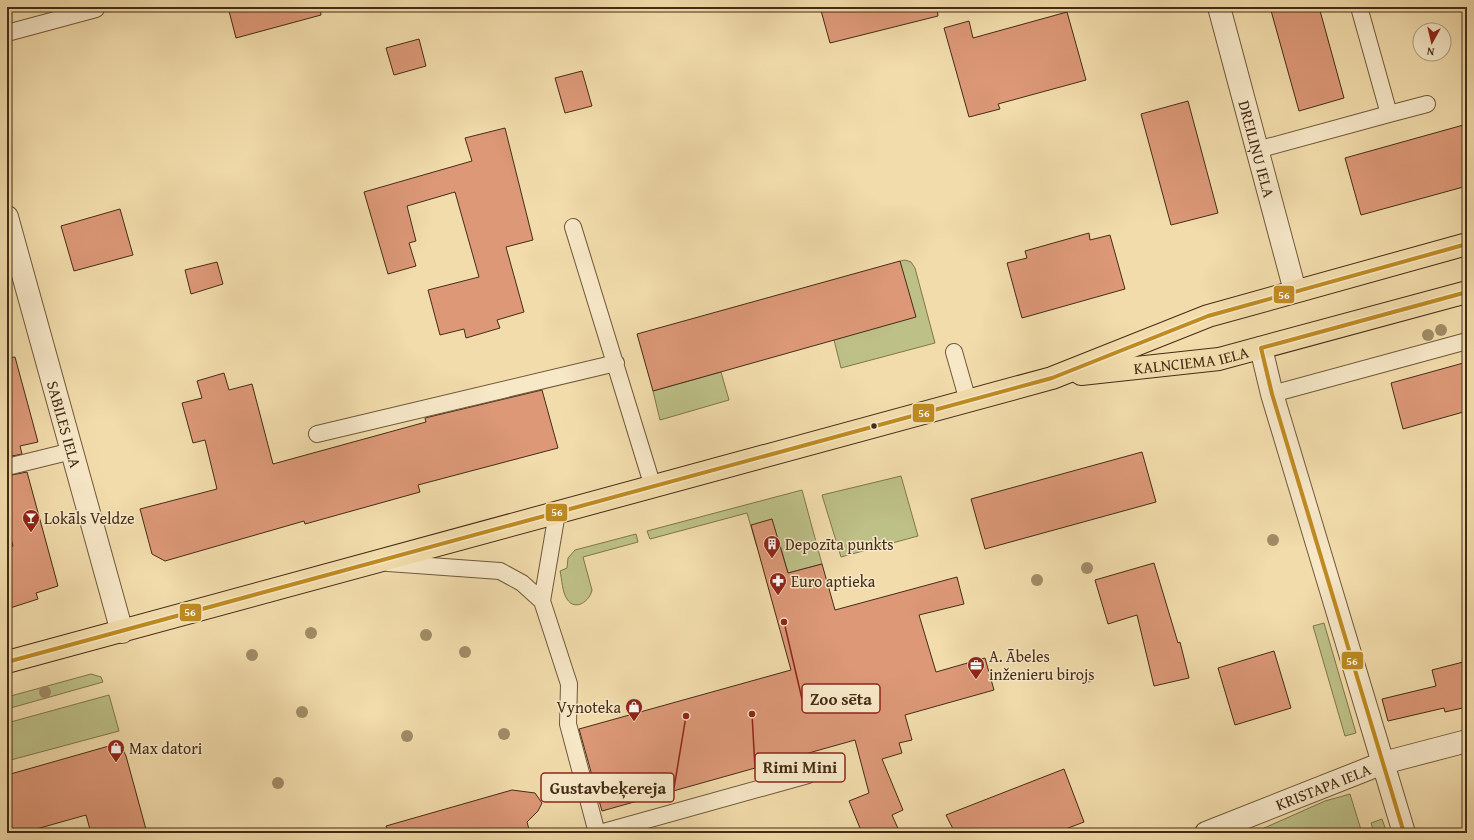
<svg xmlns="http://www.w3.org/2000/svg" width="1474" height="840" font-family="'Gentium Book Plus',serif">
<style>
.green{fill:#bdc087;stroke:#80764e}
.building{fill:#dc9877;stroke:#442c16}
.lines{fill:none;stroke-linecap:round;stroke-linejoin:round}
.service-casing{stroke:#70583b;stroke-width:18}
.minor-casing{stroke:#70583b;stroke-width:24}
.primary-casing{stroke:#442c16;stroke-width:24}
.service{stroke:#f7e8c8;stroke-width:16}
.minor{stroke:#f7e8c8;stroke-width:22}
.primary{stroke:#f2dcab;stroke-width:22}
.bus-1-casing{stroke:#f7e8c8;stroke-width:7}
.bus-1{stroke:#bf8b22;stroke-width:4}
.tree{fill:#a08c66}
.bus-dot{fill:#442c16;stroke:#f7e8c8;stroke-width:1.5}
.labels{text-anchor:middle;stroke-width:3;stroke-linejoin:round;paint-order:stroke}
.street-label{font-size:16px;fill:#442c16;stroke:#f7e8c8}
.poi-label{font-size:16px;fill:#442c16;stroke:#f7e8c8;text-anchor:start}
.leader{fill:none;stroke:#8f2418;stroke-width:1.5}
.callout-dot{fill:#8f2418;stroke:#f7e8c8;stroke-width:1.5}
.callout{fill:#f7e8c8;stroke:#8f2418;stroke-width:1.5}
.callout-label{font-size:17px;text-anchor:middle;font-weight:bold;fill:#442c16}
.line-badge{stroke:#f7e8c8;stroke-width:1.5}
.badge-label{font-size:11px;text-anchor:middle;font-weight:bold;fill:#fff}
</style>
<rect width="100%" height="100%" fill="#f2dcab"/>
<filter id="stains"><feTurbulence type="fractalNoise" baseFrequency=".005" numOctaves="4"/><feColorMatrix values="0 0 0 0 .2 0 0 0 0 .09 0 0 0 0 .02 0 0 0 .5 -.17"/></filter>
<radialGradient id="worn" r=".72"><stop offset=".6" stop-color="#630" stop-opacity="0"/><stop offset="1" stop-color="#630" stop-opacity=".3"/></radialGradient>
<path class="green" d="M 905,260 L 911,262 L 915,268 L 935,343 L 841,368 L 834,340 L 900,261 Z
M 721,372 L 729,400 L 660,420 L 653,391 Z
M 901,476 L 918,536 L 841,557 L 822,495 Z
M 802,490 L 822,564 L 788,573 L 779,541 L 757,547 L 747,513 L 650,539 L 647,531 Z
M 636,534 L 638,542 L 583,557 L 592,590 C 590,601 575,612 567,599 C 562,592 562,579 560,571 L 567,568 L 568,558 L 575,550 Z
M 1324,623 L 1356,733 L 1345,736 L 1313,626 Z
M 91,674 L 101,677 L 103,682 L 7,709 L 7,697 Z
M 109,695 L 119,731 L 7,761 L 7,723 Z
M 1350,794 L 1362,833 L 1253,833 L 1325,801 Z
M 1382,819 L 1387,833 L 1374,833 L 1371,823 Z"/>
<path class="building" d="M 228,7 L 320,7 L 321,15 L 236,38 Z
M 820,7 L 937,7 L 938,16 L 830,43 Z
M 1270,7 L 1319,7 L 1344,98 L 1299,111 Z
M 1067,12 L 1086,80 L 998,104 L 1000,109 L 969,117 L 944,28 L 969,21 L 973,38 Z
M 419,39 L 426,66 L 394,75 L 386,48 Z
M 582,71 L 592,106 L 565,113 L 555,78 Z
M 1188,101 L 1218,213 L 1171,225 L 1141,114 Z
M 1467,124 L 1467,186 L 1361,215 L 1345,158 Z
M 505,128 L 533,240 L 506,247 L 524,312 L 497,320 L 500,328 L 466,338 L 464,329 L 440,335 L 428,290 L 479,277 L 455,192 L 407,206 L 416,241 L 409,243 L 416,266 L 388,274 L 364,192 L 472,161 L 465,138 Z
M 120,209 L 133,255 L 74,271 L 61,226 Z
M 1089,233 L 1090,240 L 1110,235 L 1125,289 L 1022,318 L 1007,263 L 1027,258 L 1025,251 Z
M 900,261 L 916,317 L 653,391 L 637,334 Z
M 217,262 L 223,284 L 191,294 L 185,270 Z
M 15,357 L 38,442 L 20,446 L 22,454 L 7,457 L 7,358 Z
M 1467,362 L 1467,411 L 1403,429 L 1391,383 Z
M 224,373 L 229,390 L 252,384 L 273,464 L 426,422 L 425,418 L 542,390 L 558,448 L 418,485 L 420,492 L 305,524 L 304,521 L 165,561 L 152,554 L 140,509 L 217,489 L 205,440 L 193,443 L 182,403 L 202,398 L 197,381 Z
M 1142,452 L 1156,502 L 985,549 L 971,499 Z
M 27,472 L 58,586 L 36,593 L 38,599 L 7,609 L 7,548 L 13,546 L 7,524 L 7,476 Z
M 772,519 L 788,573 L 822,564 L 835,610 L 957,577 L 964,604 L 919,615 L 936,672 L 985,658 L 994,690 L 905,715 L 912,740 L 899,743 L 902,753 L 882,759 L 903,810 L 892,815 L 900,833 L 862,833 L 849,801 L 869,793 L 855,740 L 602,811 L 579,729 L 791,670 L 751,525 Z
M 1154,563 L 1178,643 L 1180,642 L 1189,678 L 1154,686 L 1137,615 L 1108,624 L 1095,580 Z
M 1274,651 L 1291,708 L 1235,725 L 1218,668 Z
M 1467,661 L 1467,707 L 1445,712 L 1444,708 L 1388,721 L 1382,699 L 1436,686 L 1432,670 Z
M 109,746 L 116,746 L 123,750 L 126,756 L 147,833 L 91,833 L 86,815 L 22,833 L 7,833 L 7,775 Z
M 1064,769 L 1084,822 L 1055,833 L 955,833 L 946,815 Z
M 512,790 L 535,793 L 542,803 L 538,811 L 527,822 L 530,833 L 388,833 L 386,826 Z"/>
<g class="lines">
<defs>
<path id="service" d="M 1359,7 L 1389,114 L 1427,104
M 7,33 L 96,9
M 1257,150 L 1389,114
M 573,227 L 653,487
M 954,352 L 968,401
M 1272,394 L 1467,341
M 317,434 L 616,363
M 7,467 L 72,451
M 557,513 L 542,601 L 569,684 L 568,724 L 597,833
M 388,563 L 500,571 L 522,583 L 542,601
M 600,833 L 808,775"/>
<g id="minor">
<path id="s1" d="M 1219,7 L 1295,291"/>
<path id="s2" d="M 7,217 L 122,632"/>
<path d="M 1261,348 L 1272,394 L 1404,833"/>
<path id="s3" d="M 1206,833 L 1383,763 L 1467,741"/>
</g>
<g id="primary">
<path id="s4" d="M 1081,374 L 1219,359 L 1467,292"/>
<path d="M 7,662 L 1052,378 L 1208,316 L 1467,244"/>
</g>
</defs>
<use href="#service" class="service-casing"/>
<use href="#minor" class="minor-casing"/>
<use href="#primary" class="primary-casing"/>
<use href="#service" class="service"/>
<use href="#minor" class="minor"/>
<use href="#primary" class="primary"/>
<defs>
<path id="bus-1" d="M 7,662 L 1052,378 L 1208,316 L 1467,244
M 1404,833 L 1272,394 L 1261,348 L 1467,292"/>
</defs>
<use href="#bus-1" class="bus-1-casing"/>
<use href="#bus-1" class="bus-1"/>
</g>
<g class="tree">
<circle cx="1441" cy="330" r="6"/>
<circle cx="1428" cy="335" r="6"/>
<circle cx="1273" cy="540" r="6"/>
<circle cx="1087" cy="568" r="6"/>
<circle cx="1037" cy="580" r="6"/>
<circle cx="311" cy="633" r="6"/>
<circle cx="426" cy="635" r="6"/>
<circle cx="465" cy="652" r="6"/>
<circle cx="252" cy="655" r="6"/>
<circle cx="1087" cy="677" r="6"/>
<circle cx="45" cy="692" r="6"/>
<circle cx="302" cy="712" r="6"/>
<circle cx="504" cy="734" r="6"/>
<circle cx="407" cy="736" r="6"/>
<circle cx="278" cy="783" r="6"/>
</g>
<defs>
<symbol id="bar-pin" viewBox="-11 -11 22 30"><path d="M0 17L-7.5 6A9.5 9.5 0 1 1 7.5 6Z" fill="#8f2418" stroke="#f7e8c8"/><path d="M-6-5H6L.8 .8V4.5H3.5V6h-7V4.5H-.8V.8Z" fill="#fff"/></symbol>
<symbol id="building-pin" viewBox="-11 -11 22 30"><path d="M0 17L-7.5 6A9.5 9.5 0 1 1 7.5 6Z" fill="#8f2418" stroke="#f7e8c8"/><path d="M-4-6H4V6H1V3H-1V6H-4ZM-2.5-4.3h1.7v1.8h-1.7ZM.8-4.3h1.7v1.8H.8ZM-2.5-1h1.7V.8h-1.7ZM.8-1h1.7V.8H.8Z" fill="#fff"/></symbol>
<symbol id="pharmacy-pin" viewBox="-11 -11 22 30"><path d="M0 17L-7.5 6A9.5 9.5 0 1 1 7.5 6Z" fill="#8f2418" stroke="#f7e8c8"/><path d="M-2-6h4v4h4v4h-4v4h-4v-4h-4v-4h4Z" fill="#fff"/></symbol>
<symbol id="office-pin" viewBox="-11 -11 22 30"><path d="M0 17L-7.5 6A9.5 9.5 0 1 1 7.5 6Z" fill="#8f2418" stroke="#f7e8c8"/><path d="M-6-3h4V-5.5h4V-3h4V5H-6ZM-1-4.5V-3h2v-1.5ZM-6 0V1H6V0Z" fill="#fff"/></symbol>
<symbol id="shop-pin" viewBox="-11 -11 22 30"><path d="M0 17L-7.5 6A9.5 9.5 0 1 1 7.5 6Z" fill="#8f2418" stroke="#f7e8c8"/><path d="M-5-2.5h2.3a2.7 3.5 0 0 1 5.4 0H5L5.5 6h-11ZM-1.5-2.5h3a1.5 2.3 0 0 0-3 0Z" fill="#fff"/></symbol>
</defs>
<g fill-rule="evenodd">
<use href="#bar-pin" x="21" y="508" width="20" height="27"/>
<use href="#building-pin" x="762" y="534" width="20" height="27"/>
<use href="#pharmacy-pin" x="768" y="571" width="20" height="27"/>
<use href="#office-pin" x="966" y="655" width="20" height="27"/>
<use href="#shop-pin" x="624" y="697" width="20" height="27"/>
<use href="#shop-pin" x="106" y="738" width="20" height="27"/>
</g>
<circle class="bus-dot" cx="874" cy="426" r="3.5"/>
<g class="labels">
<g class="street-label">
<text dy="6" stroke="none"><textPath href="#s1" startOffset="147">DREILIŅU IELA</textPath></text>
<text dy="6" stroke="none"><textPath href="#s4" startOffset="111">KALNCIEMA IELA</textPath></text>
<text dy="6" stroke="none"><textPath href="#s2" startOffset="215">SABILES IELA</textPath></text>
<text dy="6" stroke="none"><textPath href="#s3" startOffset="126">KRISTAPA IELA</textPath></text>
</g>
<g class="poi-label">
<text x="44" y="524">Lokāls Veldze</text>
<text x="785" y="550">Depozīta punkts</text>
<text x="791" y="587">Euro aptieka</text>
<text x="989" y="662">A. Ābeles<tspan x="989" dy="18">inženieru birojs</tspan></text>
<text x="621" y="713" text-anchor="end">Vynoteka</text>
<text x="129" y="754">Max datori</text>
</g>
</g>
<path class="leader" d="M784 622L802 699M752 714L755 768M686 716L674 788"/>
<g class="callout-dot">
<circle cx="784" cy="622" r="4"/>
<circle cx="752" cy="714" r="4"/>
<circle cx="686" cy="716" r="4"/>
</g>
<g class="callout">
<rect x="802" y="684" width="78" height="29" rx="4"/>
<rect x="755" y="753" width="90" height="29" rx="4"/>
<rect x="541" y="773" width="133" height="29" rx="4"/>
</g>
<g class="callout-label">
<text x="841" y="705">Zoo sēta</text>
<text x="800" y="773">Rimi Mini</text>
<text x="608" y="794">Gustavbeķereja</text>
</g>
<g class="line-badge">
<rect x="1273" y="285" width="22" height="19" rx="4" fill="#bf8b22"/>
<rect x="912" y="403" width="23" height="20" rx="4" fill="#bf8b22"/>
<rect x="545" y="503" width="23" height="19" rx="4" fill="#bf8b22"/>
<rect x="179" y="603" width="23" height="19" rx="4" fill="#bf8b22"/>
<rect x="1341" y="651" width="23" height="19" rx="4" fill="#bf8b22"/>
</g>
<g class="badge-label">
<text x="1284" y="299">56</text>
<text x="924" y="417">56</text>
<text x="557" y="516">56</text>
<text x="190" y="616">56</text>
<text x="1352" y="665">56</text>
</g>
<rect width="1474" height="840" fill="none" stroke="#f2dcab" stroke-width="24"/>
<rect x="8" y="8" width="1458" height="824" fill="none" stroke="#442c16" stroke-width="2"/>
<rect x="12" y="12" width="1450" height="816" fill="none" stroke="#442c16"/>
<g transform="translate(1432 42) rotate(188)"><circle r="19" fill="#f7e8c8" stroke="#af9d81"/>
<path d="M0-3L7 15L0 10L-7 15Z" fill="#8f2418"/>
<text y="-6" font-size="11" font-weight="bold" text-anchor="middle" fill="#442c16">N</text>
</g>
<rect width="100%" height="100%" filter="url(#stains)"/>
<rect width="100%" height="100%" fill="url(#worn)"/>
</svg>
